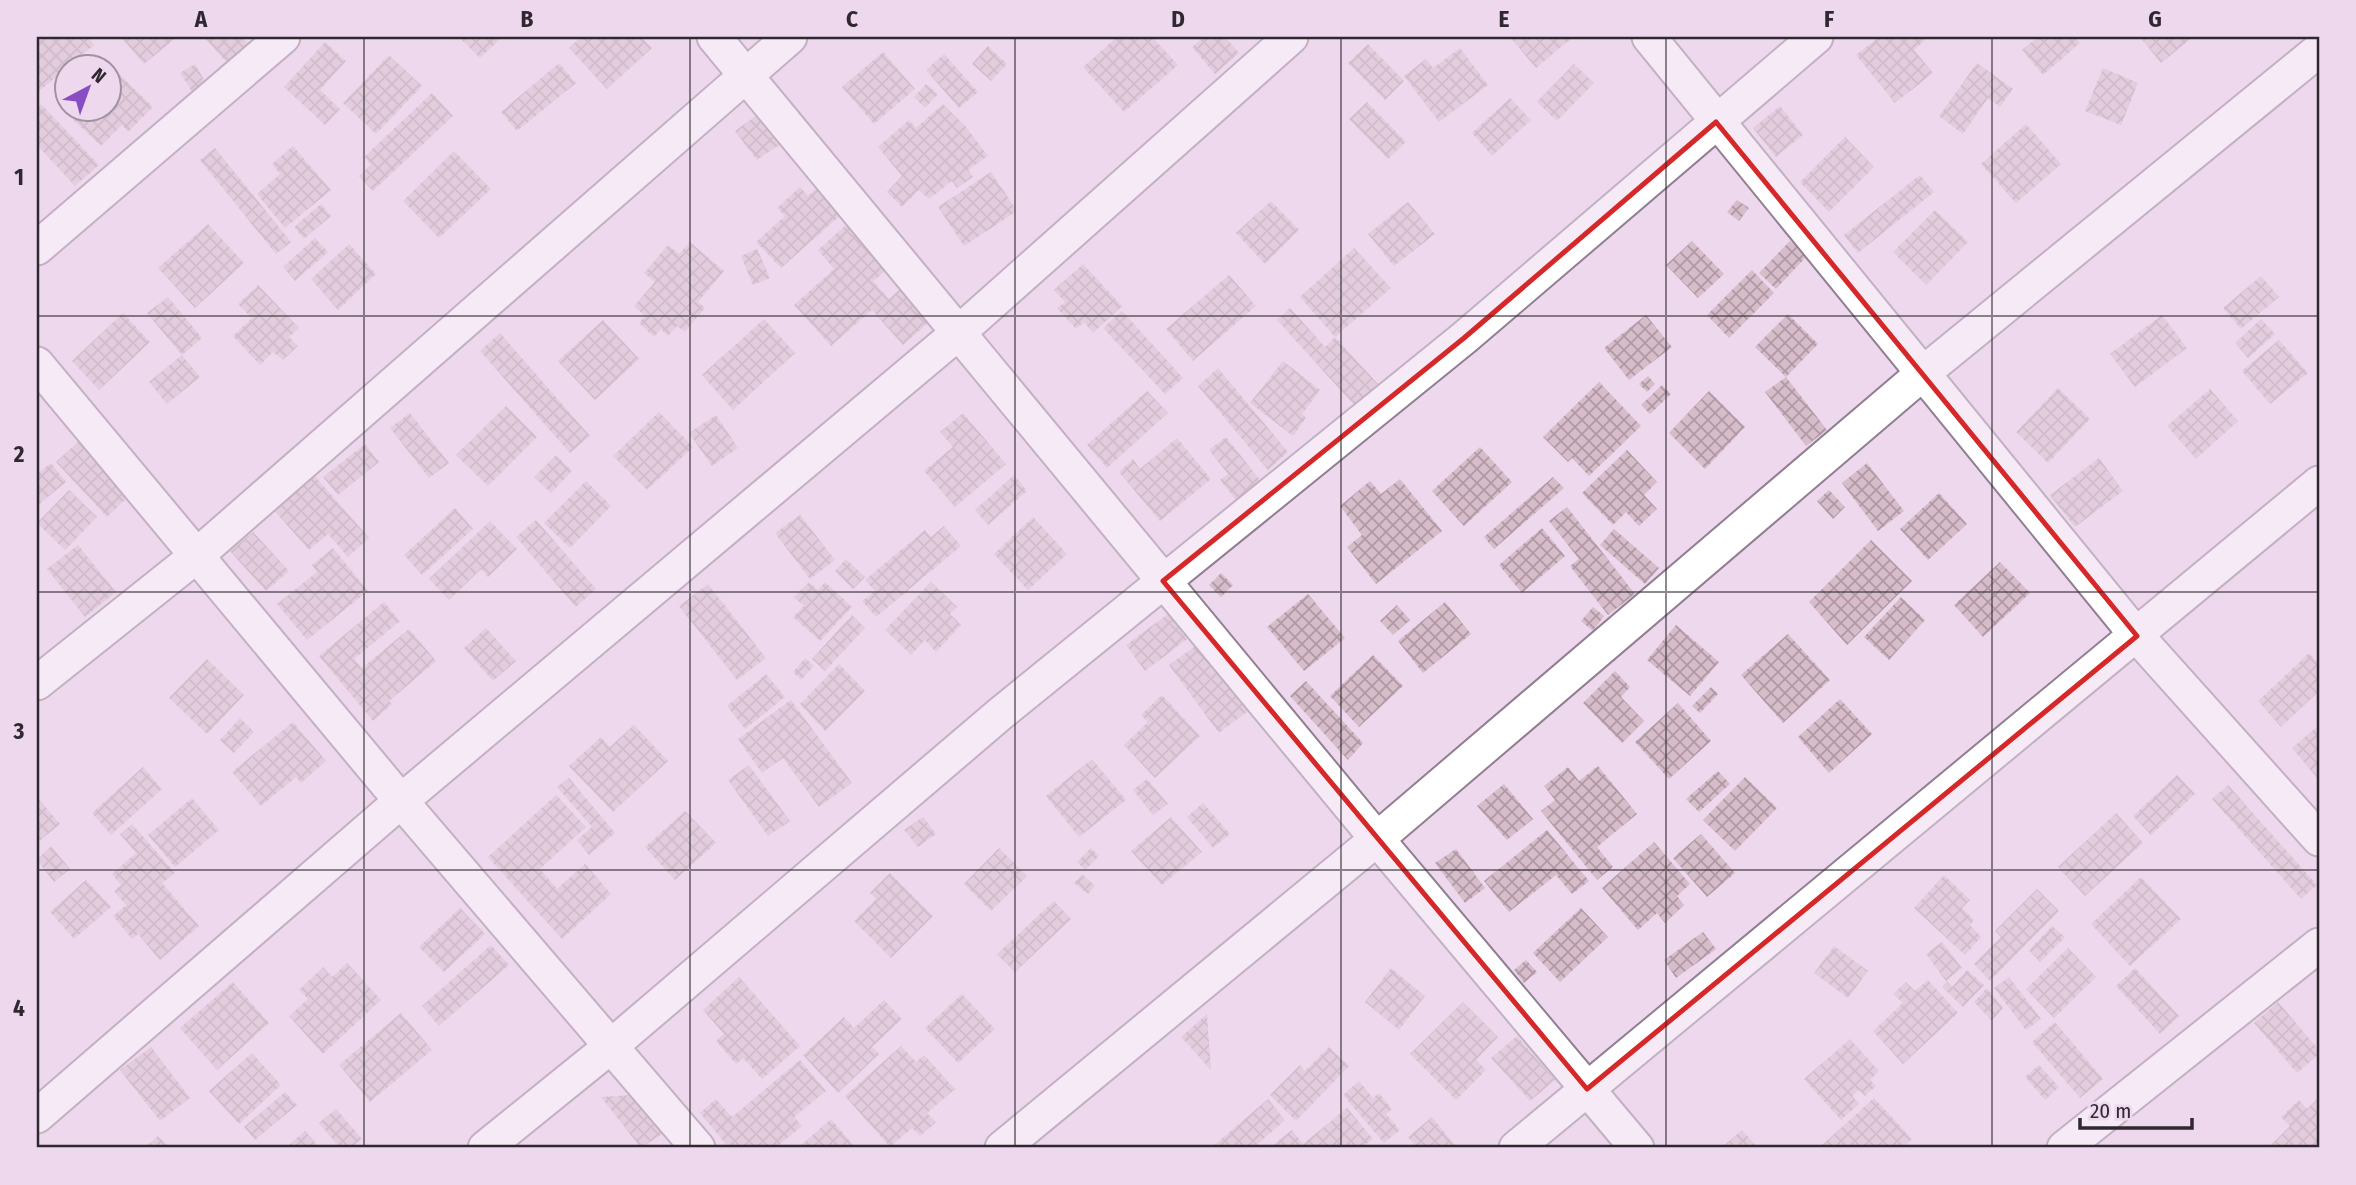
<svg xmlns="http://www.w3.org/2000/svg" width="2356" height="1185" font-family="'Fira Sans Condensed',sans-serif">
<style>
.building{fill:url(#building-cross-hatch)}
.lines{fill:none;stroke-linecap:round;stroke-linejoin:round}
.street-casing{stroke:#917e91;stroke-width:37}
.street{stroke:#fff;stroke-width:33}
.marked{fill:none;stroke:#d62828;stroke-width:5;stroke-linejoin:round}
.grid{fill:none;stroke:#302830;stroke-width:2;stroke-opacity:0.55}
.neatline{fill:none;stroke:#302830;stroke-width:2.5}
.grid-label{font-size:23px;text-anchor:middle;font-weight:bold;fill:#302830}
</style>
<defs>
<pattern id="building-cross-hatch" width="8" height="8" patternUnits="userSpaceOnUse" patternTransform="scale(1.75)"><rect width="8" height="8" fill="#d7bcca"/><path d="M0 0l8 8M0 8l8-8" fill="none" stroke="#af99a4"/></pattern>
</defs>
<rect width="100%" height="100%" fill="#edd8ed"/>
<path class="building" d="M 44,37 L 88,37 L 94,45 L 37,93 L 37,43 Z
M 121,37 L 177,37 L 144,64 Z
M 204,37 L 242,37 L 250,46 L 229,65 Z
M 459,37 L 502,37 L 480,58 Z
M 581,37 L 641,37 L 652,48 L 607,89 L 569,48 Z
M 1117,37 L 1152,37 L 1178,65 L 1124,112 L 1083,67 Z
M 1204,37 L 1225,37 L 1239,53 L 1215,74 L 1192,47 Z
M 1510,37 L 1573,37 L 1536,68 Z
M 1879,37 L 1923,37 L 1926,39 L 1914,50 L 1933,73 L 1895,103 L 1856,55 Z
M 2038,37 L 2075,37 L 2080,43 L 2043,75 L 2022,50 Z
M 2140,37 L 2193,37 L 2161,63 Z
M 325,42 L 346,61 L 320,90 L 340,109 L 325,125 L 284,87 Z
M 1368,44 L 1404,81 L 1385,100 L 1348,63 Z
M 988,46 L 1007,64 L 991,81 L 972,64 Z
M 1460,48 L 1488,85 L 1439,122 L 1404,76 L 1426,59 L 1433,68 Z
M 883,52 L 915,89 L 874,124 L 842,87 Z
M 944,54 L 978,92 L 959,108 L 926,70 Z
M 389,55 L 422,86 L 376,134 L 343,103 Z
M 559,63 L 576,83 L 517,131 L 501,112 Z
M 1977,63 L 2013,89 L 2000,107 L 1988,98 L 1963,134 L 1939,116 Z
M 195,64 L 207,85 L 193,93 L 180,73 Z
M 1574,64 L 1594,83 L 1557,121 L 1537,102 Z
M 111,66 L 153,107 L 128,132 L 122,125 L 101,146 L 65,112 L 69,108 L 108,108 Z
M 2103,68 L 2138,83 L 2121,125 L 2085,111 Z
M 926,84 L 938,94 L 925,108 L 914,97 Z
M 432,93 L 453,116 L 373,191 L 359,176 L 371,164 L 364,157 Z
M 1510,98 L 1531,120 L 1492,156 L 1472,133 Z
M 1367,102 L 1406,142 L 1388,159 L 1349,119 Z
M 41,104 L 99,165 L 75,186 L 37,145 L 37,108 Z
M 943,104 L 966,127 L 988,156 L 968,170 L 973,177 L 957,188 L 952,181 L 929,199 L 919,190 L 902,207 L 887,192 L 902,176 L 878,147 L 909,120 L 916,128 Z
M 1780,106 L 1803,135 L 1776,157 L 1753,128 Z
M 757,115 L 779,145 L 757,160 L 735,131 Z
M 2026,124 L 2061,164 L 2016,203 L 1981,164 Z
M 1845,137 L 1874,167 L 1829,212 L 1800,182 Z
M 293,146 L 331,190 L 285,228 L 257,194 L 280,174 L 272,164 Z
M 215,148 L 291,242 L 276,254 L 200,160 Z
M 454,151 L 491,189 L 439,238 L 403,201 Z
M 991,172 L 1017,211 L 964,246 L 938,207 Z
M 1920,175 L 1934,192 L 1858,253 L 1844,235 Z
M 800,187 L 808,196 L 818,187 L 842,214 L 781,268 L 756,242 L 785,216 L 777,208 Z
M 1737,200 L 1749,208 L 1739,221 L 1727,212 Z
M 1271,201 L 1299,230 L 1265,264 L 1236,233 Z
M 1408,202 L 1435,234 L 1394,266 L 1368,234 Z
M 321,204 L 331,216 L 304,239 L 294,227 Z
M 1935,210 L 1968,242 L 1926,285 L 1893,252 Z
M 208,224 L 244,263 L 195,308 L 158,268 Z
M 846,225 L 887,270 L 873,281 L 889,299 L 900,289 L 929,322 L 903,345 L 872,310 L 831,346 L 794,305 L 834,269 L 818,250 Z
M 315,238 L 328,252 L 295,281 L 283,267 Z
M 1692,241 L 1724,274 L 1698,298 L 1666,265 Z
M 1790,241 L 1807,256 L 1776,289 L 1759,273 Z
M 690,242 L 724,271 L 698,302 L 705,308 L 685,332 L 677,326 L 668,336 L 661,329 L 654,337 L 639,323 L 645,316 L 634,306 L 655,282 L 644,273 L 668,245 L 679,254 Z
M 349,244 L 376,274 L 338,310 L 311,279 Z
M 1354,248 L 1391,288 L 1335,337 L 1300,297 Z
M 757,249 L 770,278 L 753,285 L 741,256 Z
M 1083,264 L 1122,306 L 1093,333 L 1084,322 L 1076,329 L 1057,308 L 1065,302 L 1054,290 Z
M 1752,270 L 1774,293 L 1729,338 L 1707,315 Z
M 1229,275 L 1256,306 L 1193,361 L 1166,329 Z
M 2261,276 L 2279,297 L 2241,329 L 2223,308 Z
M 258,285 L 299,328 L 289,337 L 298,346 L 283,360 L 273,352 L 260,365 L 233,336 L 252,318 L 238,304 Z
M 168,297 L 202,338 L 182,355 L 200,377 L 167,404 L 149,382 L 182,355 L 147,313 Z
M 1290,308 L 1325,347 L 1335,337 L 1378,384 L 1355,406 L 1277,320 Z
M 1122,311 L 1183,378 L 1165,394 L 1103,328 Z
M 123,313 L 150,342 L 99,390 L 72,361 Z
M 1788,314 L 1818,344 L 1786,377 L 1755,347 Z
M 1646,315 L 1672,347 L 1629,380 L 1604,348 Z
M 2162,315 L 2187,348 L 2135,387 L 2110,354 Z
M 764,319 L 795,353 L 733,410 L 702,375 Z
M 2261,319 L 2275,334 L 2248,358 L 2235,343 Z
M 603,320 L 639,359 L 595,400 L 558,361 Z
M 500,333 L 590,436 L 570,453 L 480,351 Z
M 2279,340 L 2308,373 L 2270,404 L 2242,371 Z
M 1283,361 L 1320,390 L 1302,414 L 1306,418 L 1293,436 L 1250,403 Z
M 1218,368 L 1288,452 L 1268,470 L 1198,386 Z
M 1648,376 L 1655,384 L 1647,392 L 1639,384 Z
M 1786,377 L 1827,430 L 1806,446 L 1765,392 Z
M 1599,382 L 1641,426 L 1589,476 L 1572,458 L 1568,462 L 1543,437 Z
M 1662,385 L 1671,394 L 1650,414 L 1641,405 Z
M 2058,388 L 2090,419 L 2048,463 L 2016,432 Z
M 2210,389 L 2238,421 L 2196,459 L 2167,426 Z
M 1147,391 L 1168,413 L 1107,468 L 1087,445 Z
M 1709,391 L 1745,427 L 1705,469 L 1669,433 Z
M 506,406 L 537,437 L 488,486 L 456,455 Z
M 659,412 L 693,447 L 647,490 L 613,456 Z
M 410,413 L 449,463 L 429,478 L 390,428 Z
M 963,413 L 1006,464 L 955,507 L 924,471 L 953,447 L 940,432 Z
M 716,415 L 738,448 L 712,466 L 689,433 Z
M 1226,437 L 1260,480 L 1236,500 L 1220,480 L 1228,474 L 1209,450 Z
M 1177,438 L 1211,479 L 1160,521 L 1119,472 L 1133,459 L 1140,469 Z
M 78,442 L 129,496 L 107,517 L 56,462 Z
M 365,444 L 379,462 L 338,495 L 323,477 Z
M 1480,447 L 1512,482 L 1464,526 L 1432,491 Z
M 1627,450 L 1657,482 L 1644,495 L 1657,509 L 1639,526 L 1626,512 L 1613,525 L 1582,493 Z
M 556,455 L 572,471 L 551,493 L 534,477 Z
M 2099,458 L 2123,491 L 2075,527 L 2050,495 Z
M 51,463 L 66,482 L 37,506 L 37,474 Z
M 1867,463 L 1904,511 L 1878,531 L 1842,483 Z
M 313,474 L 369,538 L 348,557 L 328,534 L 309,550 L 273,509 Z
M 1014,475 L 1027,491 L 988,525 L 975,510 Z
M 1553,477 L 1564,488 L 1494,549 L 1484,537 Z
M 1400,479 L 1442,531 L 1376,584 L 1347,547 L 1362,535 L 1340,506 L 1370,481 L 1381,494 Z
M 586,481 L 611,506 L 570,548 L 544,523 Z
M 69,490 L 97,517 L 65,550 L 37,523 Z
M 1829,490 L 1845,507 L 1833,519 L 1817,501 Z
M 1939,493 L 1967,524 L 1928,560 L 1900,529 Z
M 1567,507 L 1635,594 L 1608,615 L 1570,566 L 1579,559 L 1549,521 Z
M 455,508 L 473,529 L 422,575 L 404,555 Z
M 800,515 L 835,560 L 810,579 L 775,533 Z
M 1033,517 L 1067,554 L 1028,590 L 994,554 Z
M 536,520 L 596,589 L 576,607 L 516,537 Z
M 490,521 L 517,549 L 488,577 L 481,569 L 449,600 L 429,579 Z
M 944,526 L 961,546 L 876,617 L 862,601 L 875,591 L 865,580 L 925,530 L 931,537 Z
M 1542,528 L 1565,556 L 1522,593 L 1499,565 Z
M 1614,529 L 1659,568 L 1645,584 L 1600,545 Z
M 253,532 L 289,571 L 266,591 L 230,551 Z
M 1871,540 L 1912,581 L 1847,645 L 1809,602 Z
M 78,545 L 116,592 L 85,617 L 47,569 Z
M 333,548 L 368,591 L 307,640 L 277,604 L 317,572 L 312,565 Z
M 846,559 L 865,577 L 853,589 L 835,571 Z
M 2000,562 L 2030,593 L 1983,637 L 1954,605 Z
M 1221,573 L 1233,585 L 1221,597 L 1209,585 Z
M 809,582 L 818,590 L 825,582 L 852,607 L 820,641 L 793,617 L 804,606 L 794,597 Z
M 931,582 L 957,607 L 950,614 L 961,625 L 936,652 L 925,640 L 911,655 L 885,630 Z
M 708,584 L 766,658 L 737,680 L 679,606 Z
M 1308,594 L 1345,638 L 1304,671 L 1267,627 Z
M 1901,597 L 1925,620 L 1889,660 L 1864,637 Z
M 384,602 L 400,621 L 354,659 L 362,668 L 409,629 L 436,661 L 389,701 L 392,704 L 373,721 L 319,656 Z
M 1445,602 L 1471,634 L 1423,673 L 1398,641 Z
M 1397,605 L 1410,620 L 1393,635 L 1380,621 Z
M 1593,607 L 1604,616 L 1593,631 L 1581,621 Z
M 1168,614 L 1187,639 L 1145,671 L 1126,645 Z
M 852,615 L 865,628 L 825,671 L 812,659 Z
M 1676,625 L 1719,662 L 1690,696 L 1647,660 Z
M 486,628 L 516,661 L 493,681 L 464,648 Z
M 1788,634 L 1830,680 L 1783,723 L 1741,675 Z
M 1198,644 L 1248,711 L 1219,733 L 1169,665 Z
M 2309,653 L 2319,664 L 2319,691 L 2281,727 L 2258,701 Z
M 1373,655 L 1403,686 L 1359,727 L 1330,696 Z
M 805,658 L 814,666 L 801,680 L 793,672 Z
M 207,659 L 244,695 L 207,734 L 169,698 Z
M 839,664 L 865,691 L 825,731 L 800,704 Z
M 1615,671 L 1630,687 L 1621,697 L 1644,721 L 1622,743 L 1583,703 Z
M 766,674 L 785,697 L 745,729 L 727,706 Z
M 1306,681 L 1363,743 L 1348,760 L 1290,696 Z
M 1711,687 L 1718,694 L 1700,713 L 1692,706 Z
M 1162,695 L 1200,736 L 1155,778 L 1124,745 L 1148,722 L 1141,715 Z
M 1840,699 L 1872,734 L 1829,773 L 1798,737 Z
M 791,700 L 852,783 L 819,807 L 783,758 L 762,773 L 738,739 Z
M 1678,703 L 1711,741 L 1669,779 L 1635,742 Z
M 240,718 L 254,732 L 234,753 L 220,740 Z
M 293,722 L 326,761 L 301,783 L 296,777 L 261,806 L 232,772 Z
M 634,725 L 668,761 L 613,812 L 569,766 L 601,737 L 610,747 Z
M 2319,725 L 2319,780 L 2292,748 Z
M 1092,759 L 1126,800 L 1079,837 L 1046,796 Z
M 749,765 L 790,821 L 768,836 L 728,780 Z
M 1598,766 L 1637,814 L 1597,847 L 1613,867 L 1597,880 L 1541,811 L 1555,800 L 1544,786 L 1568,767 L 1579,781 Z
M 143,767 L 162,789 L 111,835 L 92,813 Z
M 1718,771 L 1730,784 L 1699,812 L 1686,799 Z
M 2177,775 L 2195,794 L 2151,835 L 2133,816 Z
M 1745,777 L 1777,808 L 1735,851 L 1703,820 Z
M 569,778 L 615,833 L 589,855 L 577,840 L 592,827 L 557,787 Z
M 1147,779 L 1168,804 L 1153,815 L 1133,790 Z
M 1504,784 L 1533,819 L 1507,840 L 1477,806 Z
M 2228,785 L 2317,885 L 2301,899 L 2212,799 Z
M 556,795 L 586,827 L 540,869 L 557,889 L 585,864 L 611,894 L 562,939 L 488,857 Z
M 37,797 L 60,824 L 37,843 Z
M 192,798 L 219,830 L 175,867 L 148,835 Z
M 1203,803 L 1230,834 L 1213,848 L 1187,817 Z
M 685,811 L 716,843 L 675,880 L 645,847 Z
M 2116,813 L 2143,843 L 2085,896 L 2058,867 Z
M 923,817 L 936,834 L 918,847 L 904,830 Z
M 1171,817 L 1202,852 L 1162,885 L 1131,851 Z
M 132,824 L 175,873 L 162,883 L 199,926 L 160,960 L 138,934 L 132,939 L 113,916 L 126,905 L 114,891 L 121,885 L 112,874 L 136,853 L 120,834 Z
M 1547,830 L 1589,881 L 1572,894 L 1556,875 L 1509,912 L 1484,881 Z
M 1701,834 L 1735,873 L 1707,897 L 1673,858 Z
M 1654,842 L 1690,884 L 1677,896 L 1684,905 L 1665,923 L 1657,913 L 1638,930 L 1602,888 Z
M 51,846 L 70,869 L 54,882 L 37,860 Z
M 999,848 L 1027,876 L 991,911 L 964,884 Z
M 1091,848 L 1099,856 L 1085,870 L 1077,862 Z
M 1456,849 L 1485,888 L 1465,903 L 1435,863 Z
M 890,873 L 933,916 L 891,958 L 854,921 L 876,899 L 870,893 Z
M 1082,874 L 1095,886 L 1088,894 L 1074,883 Z
M 1944,875 L 1970,900 L 1962,908 L 1974,920 L 1970,925 L 1981,937 L 1965,955 L 1914,908 Z
M 2141,877 L 2181,919 L 2130,966 L 2091,924 Z
M 86,880 L 111,907 L 74,939 L 50,912 Z
M 2037,889 L 2059,911 L 1990,981 L 1974,964 L 2001,937 L 1995,931 Z
M 1054,901 L 1071,919 L 1015,972 L 997,954 Z
M 460,908 L 485,934 L 444,972 L 419,947 Z
M 1581,908 L 1608,937 L 1560,982 L 1533,953 Z
M 2052,926 L 2065,937 L 2040,962 L 2029,950 Z
M 1703,932 L 1716,949 L 1676,978 L 1664,960 Z
M 1942,942 L 1962,968 L 1946,981 L 1926,954 Z
M 491,945 L 509,965 L 439,1026 L 422,1006 Z
M 1834,946 L 1868,971 L 1848,998 L 1814,973 Z
M 2068,948 L 2096,977 L 2054,1018 L 2026,989 Z
M 1526,960 L 1537,972 L 1524,983 L 1514,970 Z
M 347,963 L 381,1000 L 323,1054 L 289,1016 L 308,999 L 299,990 L 323,967 L 332,977 Z
M 1391,968 L 1425,996 L 1399,1030 L 1365,1002 Z
M 2135,968 L 2179,1016 L 2160,1034 L 2116,986 Z
M 1967,970 L 1984,985 L 1963,1007 L 1942,987 L 1947,981 L 1952,987 Z
M 739,977 L 800,1046 L 762,1079 L 743,1058 L 736,1064 L 716,1041 L 724,1034 L 703,1010 Z
M 2009,977 L 2041,1019 L 2026,1030 L 1994,988 Z
M 1928,980 L 1958,1013 L 1903,1064 L 1873,1031 L 1903,1003 L 1893,994 L 1906,982 L 1915,991 Z
M 233,982 L 269,1023 L 217,1070 L 180,1028 Z
M 1987,988 L 2003,1008 L 1992,1021 L 1974,1002 Z
M 962,994 L 995,1029 L 958,1063 L 925,1028 Z
M 884,1000 L 902,1019 L 872,1047 L 879,1054 L 838,1093 L 803,1055 L 844,1017 L 854,1028 Z
M 1463,1002 L 1498,1037 L 1476,1060 L 1486,1070 L 1456,1100 L 1410,1054 Z
M 2278,1002 L 2319,1050 L 2319,1054 L 2297,1073 L 2254,1023 Z
M 401,1013 L 432,1050 L 370,1102 L 339,1065 Z
M 1207,1014 L 1211,1070 L 1181,1037 Z
M 2055,1022 L 2103,1079 L 2080,1098 L 2032,1042 Z
M 1517,1036 L 1555,1080 L 1530,1101 L 1491,1058 Z
M 1850,1039 L 1879,1071 L 1870,1080 L 1876,1086 L 1865,1096 L 1859,1090 L 1852,1096 L 1859,1104 L 1841,1120 L 1804,1079 Z
M 901,1046 L 916,1062 L 924,1055 L 955,1089 L 927,1113 L 936,1122 L 920,1136 L 912,1128 L 890,1147 L 845,1096 Z
M 151,1047 L 190,1098 L 160,1121 L 120,1070 Z
M 1329,1047 L 1349,1066 L 1296,1121 L 1270,1095 L 1300,1065 L 1305,1071 Z
M 252,1053 L 281,1085 L 239,1124 L 209,1091 Z
M 800,1060 L 826,1091 L 794,1117 L 802,1126 L 775,1148 L 729,1148 L 700,1113 L 716,1099 L 732,1117 Z
M 2039,1065 L 2059,1087 L 2045,1100 L 2025,1077 Z
M 1359,1081 L 1373,1098 L 1379,1093 L 1392,1109 L 1386,1114 L 1400,1130 L 1384,1143 L 1343,1095 Z
M 285,1092 L 297,1105 L 255,1140 L 244,1127 Z
M 630,1095 L 662,1134 L 641,1148 L 601,1097 Z
M 2319,1097 L 2319,1148 L 2268,1148 L 2290,1126 L 2281,1117 L 2299,1100 L 2307,1109 Z
M 1874,1098 L 1912,1139 L 1902,1148 L 1819,1148 Z
M 1268,1099 L 1285,1120 L 1253,1148 L 1211,1148 Z
M 1347,1108 L 1373,1139 L 1361,1148 L 1269,1148 L 1292,1130 L 1303,1144 Z
M 336,1109 L 362,1139 L 350,1148 L 340,1148 L 319,1123 Z
M 1432,1117 L 1457,1148 L 1417,1148 L 1408,1137 Z
M 831,1119 L 856,1148 L 798,1148 Z
M 1742,1130 L 1758,1148 L 1721,1148 Z
M 305,1131 L 320,1148 L 285,1148 Z
M 158,1136 L 169,1148 L 144,1148 Z"/>
<g class="lines">
<defs>
<path id="street" d="M 714,37 L 1377,839 L 1637,1148
M 1649,37 L 2137,636 L 2319,839
M 37,248 L 283,37
M 37,364 L 401,801 L 698,1148
M 37,683 L 195,557 L 790,37
M 37,1116 L 401,801 L 958,333 L 1291,37
M 485,1148 L 610,1047 L 1000,714 L 1464,338 L 1816,37
M 1002,1148 L 1377,839 L 1922,374 L 2319,50
M 1516,1148 L 2319,483
M 2064,1148 L 2319,945"/>
</defs>
<use href="#street" class="street-casing"/>
<use href="#street" class="street"/>
</g>
<path d="M0 0H2356V1185H0ZM 1716,122 L 2137,636 L 1587,1089 L 1163,581 L 1464,338 Z" fill="#edd8ed" fill-opacity=".55" fill-rule="evenodd"/>
<path class="marked" d="M 1716,122 L 2137,636 L 1587,1089 L 1163,581 L 1464,338 Z"/>
<path class="grid" d="M 364,37 L 364,1148M 690,37 L 690,1148M 1015,37 L 1015,1148M 1341,37 L 1341,1148M 1666,37 L 1666,1148M 1992,37 L 1992,1148M 37,316 L 2319,316M 37,592 L 2319,592M 37,870 L 2319,870"/>
<rect width="2356" height="1185" fill="none" stroke="#edd8ed" stroke-width="77"/>
<g transform="translate(88 88) rotate(41)"><circle r="33" fill="#edd8ed" stroke="#a192a1" stroke-width="2"/>
<path d="M0-5L12 26L0 18L-12 26Z" fill="#874dc3"/>
<text y="-10" font-size="19" font-weight="bold" text-anchor="middle" fill="#302830">N</text>
</g>
<path d="M2080 1118v10h112v-10" fill="none" stroke="#302830" stroke-width="3.5"/>
<text x="2090" y="1118" font-size="21" fill="#302830" stroke="#edd8ed" stroke-width="5" paint-order="stroke">20 m</text>
<rect x="38" y="38" width="2280" height="1108" class="neatline"/>
<g class="grid-label">
<text x="201" y="27">A</text>
<text x="527" y="27">B</text>
<text x="852" y="27">C</text>
<text x="1178" y="27">D</text>
<text x="1504" y="27">E</text>
<text x="1829" y="27">F</text>
<text x="2155" y="27">G</text>
<text x="19" y="185">1</text>
<text x="19" y="462">2</text>
<text x="19" y="739">3</text>
<text x="19" y="1016">4</text>
</g>
</svg>
